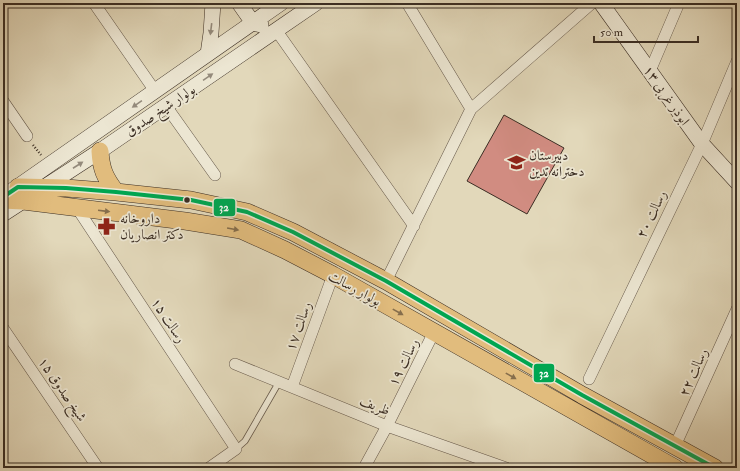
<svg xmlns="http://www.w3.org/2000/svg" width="740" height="471" font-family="'IM FELL Double Pica',Amiri,serif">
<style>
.building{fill:#d18c81;stroke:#3b2e24}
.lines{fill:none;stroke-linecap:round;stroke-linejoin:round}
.lane-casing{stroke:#65584a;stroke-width:7}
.street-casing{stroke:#65584a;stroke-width:12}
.secondary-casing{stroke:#3b2e24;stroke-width:16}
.primary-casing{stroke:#3b2e24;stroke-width:18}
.path{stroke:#3b2e24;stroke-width:2.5;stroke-dasharray:1 2;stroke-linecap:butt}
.lane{stroke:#ece6d2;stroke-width:5.5}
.street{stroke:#ece6d2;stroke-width:11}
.secondary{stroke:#ece6d2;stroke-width:15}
.primary{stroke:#e1bc7d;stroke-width:17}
.bus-1-casing{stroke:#ece6d2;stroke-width:7}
.bus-1{stroke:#00a651;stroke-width:4}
.oneway{fill:#948a7b}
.oneway2{fill:#866e4c}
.bus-dot{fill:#3b2e24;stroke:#ece6d2;stroke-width:1.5}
.labels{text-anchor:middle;stroke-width:3.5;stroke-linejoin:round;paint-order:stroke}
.street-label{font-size:14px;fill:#3b2e24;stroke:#ece6d2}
.poi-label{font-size:14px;fill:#3b2e24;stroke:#ece6d2;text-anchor:start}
.line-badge{stroke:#ece6d2;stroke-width:1.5}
.badge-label{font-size:11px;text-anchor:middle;font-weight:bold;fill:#fff}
</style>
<rect width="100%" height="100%" fill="#e2d8ba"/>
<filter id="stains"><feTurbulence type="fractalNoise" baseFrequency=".005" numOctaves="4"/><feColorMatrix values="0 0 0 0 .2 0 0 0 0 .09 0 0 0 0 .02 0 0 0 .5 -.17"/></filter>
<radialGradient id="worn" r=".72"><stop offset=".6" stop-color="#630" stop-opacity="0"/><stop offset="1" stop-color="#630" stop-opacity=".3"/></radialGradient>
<path class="building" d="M 504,115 L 564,148 L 527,214 L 467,181 Z"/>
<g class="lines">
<defs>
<path id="lane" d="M 236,449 L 245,441 L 279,382"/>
<path id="street" d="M 94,3 L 155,91
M 407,3 L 471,109
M 276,30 L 414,226
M 650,71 L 679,3
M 3,101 L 27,136
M 166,106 L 215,175
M 77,208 L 236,449 L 209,468
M 386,281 L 471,109 L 592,3
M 3,328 L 98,468
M 235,364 L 387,426 L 506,468
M 589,379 L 702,144 L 737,61
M 292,387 L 333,275
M 675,446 L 737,309
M 364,468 L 387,426 L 434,332"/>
<path id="secondary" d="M 239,3 L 253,23 L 261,25
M 601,3 L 702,144 L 737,182
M 208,54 L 211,33 L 213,3
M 13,190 L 281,3
M 3,214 L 100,151 L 316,3"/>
<path id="primary" d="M 100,151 C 101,169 105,178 116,192
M 18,187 L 66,188 L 116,192 L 191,200 L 247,212 L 293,232 L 386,281 L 582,395 L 715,468
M 3,200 L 23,201 L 185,221 L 241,230 L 285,250 L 333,275 L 675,468"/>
</defs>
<use href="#lane" class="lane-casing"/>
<use href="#street" class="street-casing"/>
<use href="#secondary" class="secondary-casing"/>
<use href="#primary" class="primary-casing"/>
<path class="path" d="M 33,145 L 41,155"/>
<use href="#lane" class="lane"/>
<use href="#street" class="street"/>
<use href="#secondary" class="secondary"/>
<use href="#primary" class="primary"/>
<defs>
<path id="bus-1" d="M 3,197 L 18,187 L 66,188 L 116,192 L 191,200 L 247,212 L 293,232 L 386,281 L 582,395 L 715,468"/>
</defs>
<use href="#bus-1" class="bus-1-casing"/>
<use href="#bus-1" class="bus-1"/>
</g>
<defs><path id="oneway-solid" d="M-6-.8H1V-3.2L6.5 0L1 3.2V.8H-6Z"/></defs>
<g class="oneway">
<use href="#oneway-solid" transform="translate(211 29) rotate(97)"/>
<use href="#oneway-solid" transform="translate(208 77) rotate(-34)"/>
<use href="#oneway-solid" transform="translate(137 104) rotate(145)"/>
<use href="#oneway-solid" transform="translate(78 165) rotate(-33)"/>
</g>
<g class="oneway2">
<use href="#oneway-solid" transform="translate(104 211) rotate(7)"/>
<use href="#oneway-solid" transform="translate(233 229) rotate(10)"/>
<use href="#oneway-solid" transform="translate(398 312) rotate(29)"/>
<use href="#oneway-solid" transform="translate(511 376) rotate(29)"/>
</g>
<defs>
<symbol id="school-bare" viewBox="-9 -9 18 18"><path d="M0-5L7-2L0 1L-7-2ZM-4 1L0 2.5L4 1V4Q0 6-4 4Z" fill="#8f2418" stroke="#ece6d2" stroke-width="2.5" paint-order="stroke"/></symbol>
<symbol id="pharmacy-bare" viewBox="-9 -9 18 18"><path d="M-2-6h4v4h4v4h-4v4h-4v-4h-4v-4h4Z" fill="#8f2418" stroke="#ece6d2" stroke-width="2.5" paint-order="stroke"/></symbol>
</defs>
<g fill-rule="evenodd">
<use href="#school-bare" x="504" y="150" width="25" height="25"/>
<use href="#pharmacy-bare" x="94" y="214" width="25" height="25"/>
</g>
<circle class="bus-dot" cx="187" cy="200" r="3.5"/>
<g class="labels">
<g class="street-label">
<text transform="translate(667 95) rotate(55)" y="5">ابوذر غربی ۱۳</text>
<text transform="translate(160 110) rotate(-34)" y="5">بولوار شیخ صدوق</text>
<text transform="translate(651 214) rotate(-64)" y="5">رسالت ۲۰</text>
<text transform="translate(355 288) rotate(29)" y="5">بولوار رسالت</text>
<text transform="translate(169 320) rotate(57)" y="5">رسالت ۱۵</text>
<text transform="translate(298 326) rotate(-70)" y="5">رسالت ۱۷</text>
<text transform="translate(403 362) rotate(-63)" y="5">رسالت ۱۹</text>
<text transform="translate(693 372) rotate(-66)" y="5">رسالت ۲۲</text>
<text transform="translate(63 389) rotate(56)" y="5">شیخ صدوق ۱۵</text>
<text transform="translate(375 405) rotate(22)" y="5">ظریف</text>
</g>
<g class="poi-label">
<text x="529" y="160">دبیرستان<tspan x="529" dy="16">دخترانه تدین</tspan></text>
<text x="120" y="223">داروخانه<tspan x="120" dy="16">دکتر انصاریان</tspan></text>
</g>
</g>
<g class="line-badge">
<rect x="213" y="198" width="23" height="19" rx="4" fill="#00a651"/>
<rect x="533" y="363" width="22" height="20" rx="4" fill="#00a651"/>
</g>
<g class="badge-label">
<text x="224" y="211">32</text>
<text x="544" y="377">32</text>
</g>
<rect width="740" height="471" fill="none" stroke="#e2d8ba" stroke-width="16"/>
<rect x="4" y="4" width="732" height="463" fill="none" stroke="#3b2e24" stroke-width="2"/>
<rect x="8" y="8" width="724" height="455" fill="none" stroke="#3b2e24"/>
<path d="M594 36v6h104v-6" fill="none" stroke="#3b2e24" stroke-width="2"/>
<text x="600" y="36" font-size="12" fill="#3b2e24" stroke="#ece6d2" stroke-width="3" paint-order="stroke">50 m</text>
<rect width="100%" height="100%" filter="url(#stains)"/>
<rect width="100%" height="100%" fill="url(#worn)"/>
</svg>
